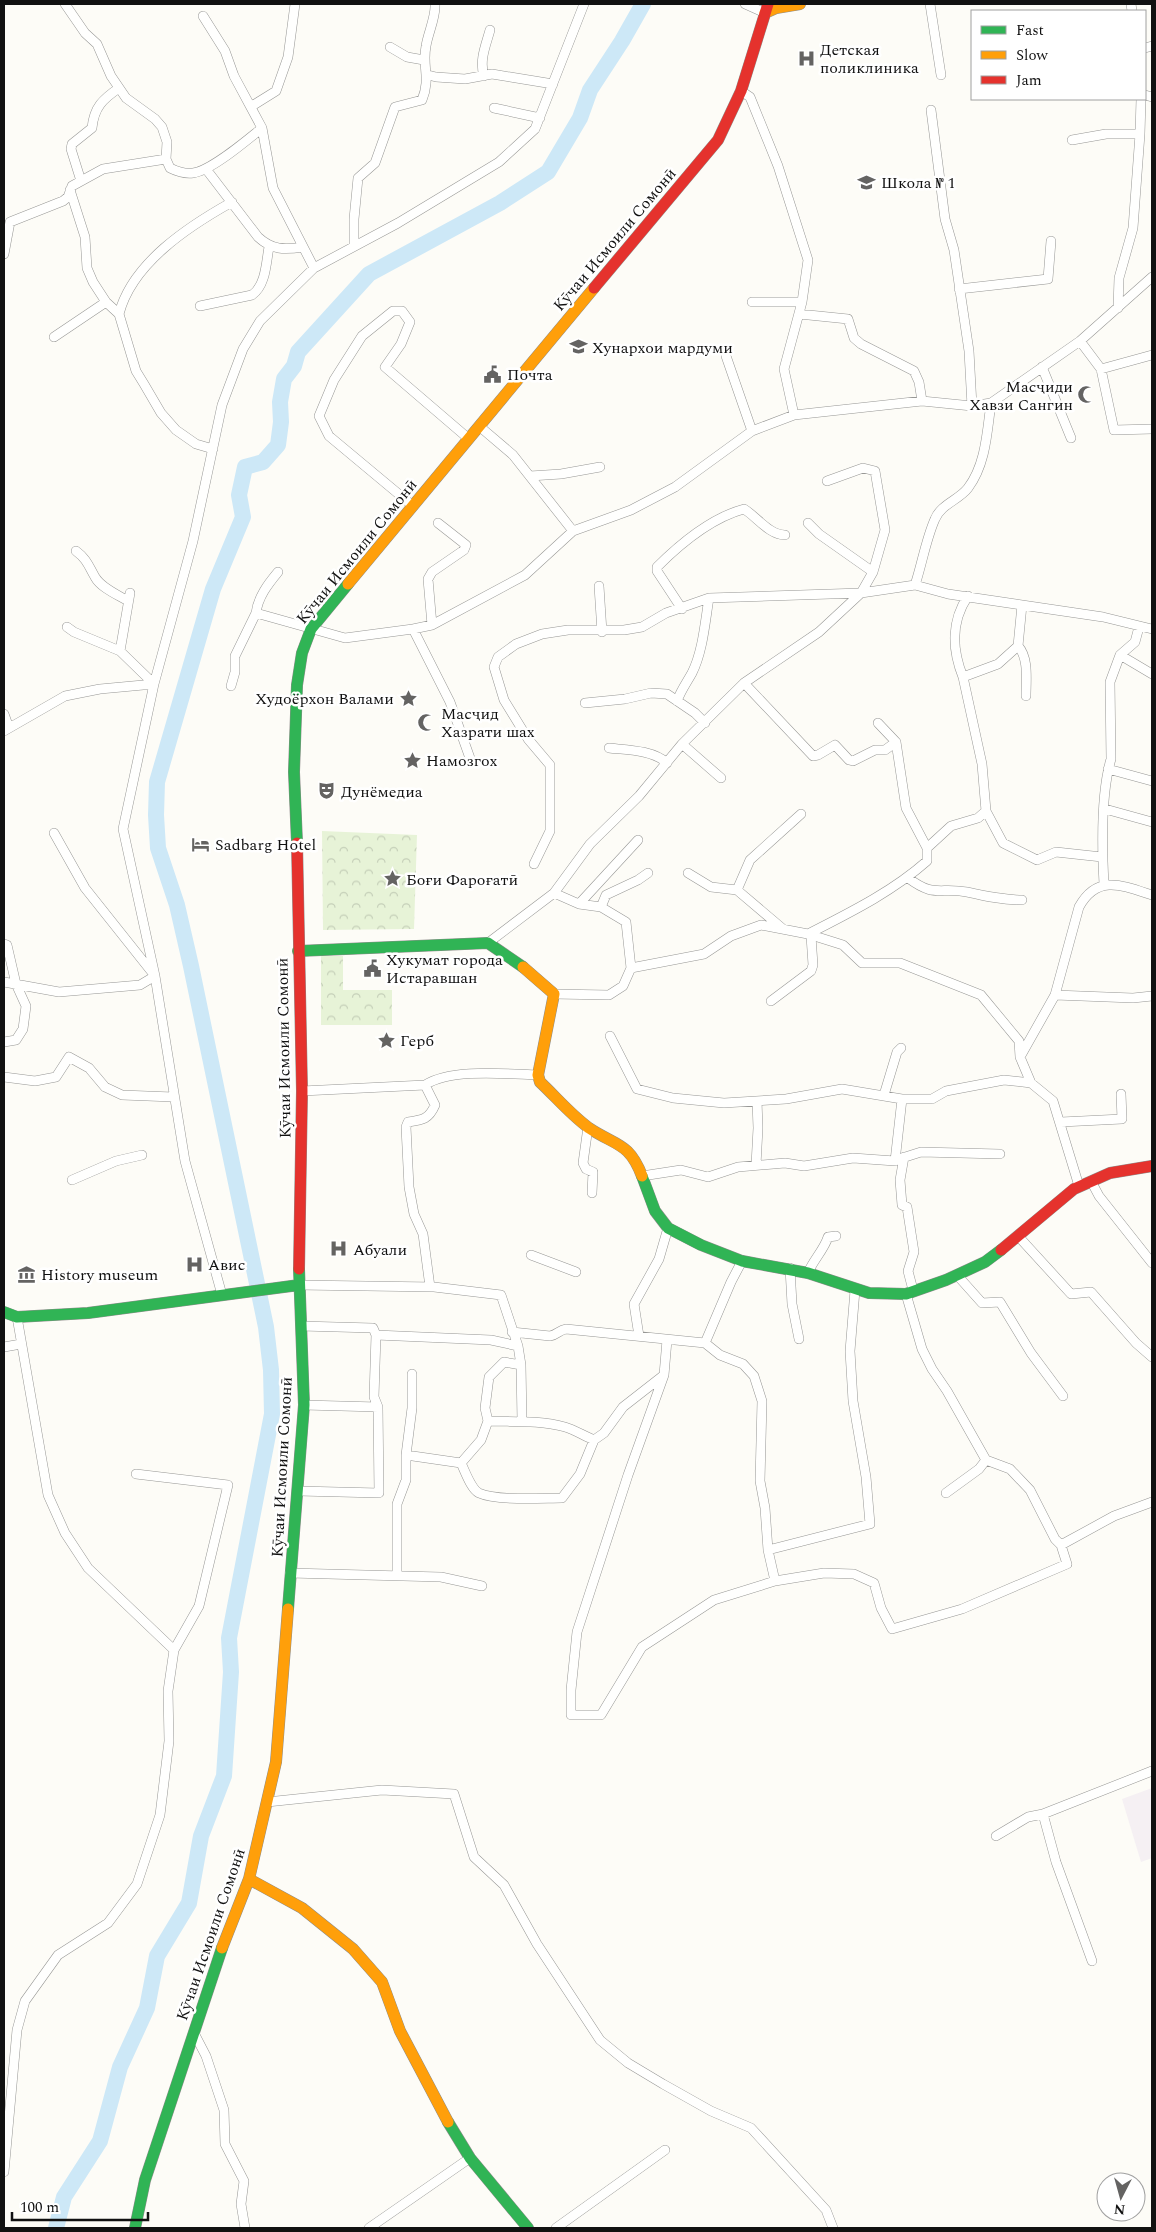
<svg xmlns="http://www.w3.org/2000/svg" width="1156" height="2232" font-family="Spectral,serif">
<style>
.industrial{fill:#f5f0f3}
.park{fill:url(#park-crowns)}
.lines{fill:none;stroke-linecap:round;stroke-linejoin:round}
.river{stroke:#cde8f7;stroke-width:16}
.street-casing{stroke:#979795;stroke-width:10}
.fast-casing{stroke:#8e8d8b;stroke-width:12}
.slow-casing{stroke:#8e8d8b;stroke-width:12}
.jam-casing{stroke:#8e8d8b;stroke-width:12}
.street{stroke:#fffffe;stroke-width:9}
.fast{stroke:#30b455;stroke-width:11}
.slow{stroke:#ff9f0a;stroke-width:11}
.jam{stroke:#e5322d;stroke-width:11}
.labels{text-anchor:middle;stroke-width:5;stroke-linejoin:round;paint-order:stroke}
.poi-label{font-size:16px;fill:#111;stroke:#fff;text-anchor:start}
.street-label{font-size:16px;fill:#111;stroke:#fff}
</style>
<defs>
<pattern id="park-crowns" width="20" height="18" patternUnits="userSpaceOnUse" patternTransform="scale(1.25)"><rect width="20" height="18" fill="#e7f3d7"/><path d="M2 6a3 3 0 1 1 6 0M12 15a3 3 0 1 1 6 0" fill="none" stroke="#c5cfb8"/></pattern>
</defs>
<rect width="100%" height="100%" fill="#fdfcf7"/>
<path class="industrial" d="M 1152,1788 L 1152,1858 L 1141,1862 L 1122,1799 Z"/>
<path class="park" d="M 322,831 L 417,835 L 414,929 L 323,930 Z
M 321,956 L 343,956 L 343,990 L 392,990 L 392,1025 L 321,1025 Z"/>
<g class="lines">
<path class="river" d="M 56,2228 L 64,2197 L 100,2141 L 120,2067 L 147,2008 L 157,1956 L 189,1903 L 201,1836 L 224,1776 L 231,1672 L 229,1638 L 272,1414 L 271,1370 L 266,1327 L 191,966 L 177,905 L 158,848 L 156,815 L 157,782 L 213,589 L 243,517 L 239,495 L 245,467 L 263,462 L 278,445 L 281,422 L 280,402 L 284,379 L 294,366 L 298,352 L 369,274 L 500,203 L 548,172 L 580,118 L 590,90 L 622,41 L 643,4"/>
<defs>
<path id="street" d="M 65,4 L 85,33 L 97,44 L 111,76 L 126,98 L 155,119 L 162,127 L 167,142 L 166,159 L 170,168 C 178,172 185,174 193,173 C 211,171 247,140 262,128
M 745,4 L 765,13
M 930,4 L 941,75
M 1131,4 L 1132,11
M 203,16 L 225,51 L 234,76 L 262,128 L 273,188 L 314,268
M 390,47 L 407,57 L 424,60
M 1145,48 L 1152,46
M 428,75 L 436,77 L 465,79 L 492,74 L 553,84
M 484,76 C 479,60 486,45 490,30
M 741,91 L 750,97 L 778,166 L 808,260 L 802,302 L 784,369 L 794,415
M 1145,95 L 1152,97
M 252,106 L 276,91 L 288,57 L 295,4
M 494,108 L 540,118
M 931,110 L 945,219 L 954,250 L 969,351 L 972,406
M 1072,140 L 1106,134 L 1140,134
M 206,169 L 258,237 C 272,250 284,250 303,247
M 81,181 L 71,149 L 72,144 L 92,128 C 94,107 103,99 119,88
M 70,190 L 85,237 L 87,268 L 93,282 L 106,302 L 119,314 L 136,371 L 144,384 L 161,413 L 176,430 L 196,444 L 213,449
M 354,246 L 354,219 L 358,178 L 375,163 L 395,107 L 422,100 C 431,78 422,67 426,46 C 428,33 436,17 435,4
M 4,254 L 10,222 L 63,201 L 68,197 L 72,186 L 103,169 L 166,159
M 959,289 L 1048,279 L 1051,241
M 752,302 L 802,302
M 200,306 L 252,295 C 266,285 266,263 269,247
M 1118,308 L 1119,278 L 1133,228 L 1140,134 L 1141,99
M 119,314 C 132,263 189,226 232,202
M 799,314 L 848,319 L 854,338 L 861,344 L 914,371 L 919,382 L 922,401
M 54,337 L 106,302
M 1080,341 L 1101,369 L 1114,430 L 1152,429
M 726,356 L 752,431
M 1042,367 L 1071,438
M 1101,369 L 1152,355
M 479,426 L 513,455 L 573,531
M 530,476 L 561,474 L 600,467
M 827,481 L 863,468 L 875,471 L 885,530 L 873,572
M 413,506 L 329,436 L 319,416 L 334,380 L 362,336 L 393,311 L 402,311 L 410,322 L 401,344 L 385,367 L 469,439
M 76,551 C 87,559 89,567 95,577 C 101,588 118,595 128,601
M 278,572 C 268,584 258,597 256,613 L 345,638 L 413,629 L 432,625 L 525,575 L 573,531 L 631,510 L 675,487 L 752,431 L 794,415 L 922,401 L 972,406 L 991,403 L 1080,341 L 1152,277
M 915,585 C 922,564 926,539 935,519 C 941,504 959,500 968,488 C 986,464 987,432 991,403
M 599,586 L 602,632
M 1022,605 L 1018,646 L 998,664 L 963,677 L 982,764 L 986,811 L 1003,843 L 1037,860 L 1056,852 L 1102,857
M 682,609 L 657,571 L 657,567 C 681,543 711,518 744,509 C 756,516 769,535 785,535
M 432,625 L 428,579 L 432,572 L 464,550 L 466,545 L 438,523
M 67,627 L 74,632 L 120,651 L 154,684
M 413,629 L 450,702 L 471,761
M 1018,646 C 1029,658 1026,680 1026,696
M 120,651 L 130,593
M 1120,655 L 1152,674
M 963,677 C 952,650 951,621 968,596
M 744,683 L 813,756 L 818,755 L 835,745 L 849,760 L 853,761 L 875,750 L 885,750 L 896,742
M 231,686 L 235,672 L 235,656 L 256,613
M 677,701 C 681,690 687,682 692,673 C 703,651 705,622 709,598
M 585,703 L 625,699 L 651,693 L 667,694 L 695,713 L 705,723
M 4,714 L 9,728
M 4,731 L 65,696 L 100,689 L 154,684
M 682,744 L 721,778
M 609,748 C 627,750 653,750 667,763
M 1108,769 L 1152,781
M 1105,809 L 1152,822
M 927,848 L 951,826 L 978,818 L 986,811
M 534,864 L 550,831 L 550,765 L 528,739 L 504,700 L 494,667 L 498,657 L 516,644 L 542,634 L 568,630 L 624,630 L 642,627 L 666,613 L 709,598 L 861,593 L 915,585 L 948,594 L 1103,617 L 1152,629
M 688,873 L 711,887 L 737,890
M 908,878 C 935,898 938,887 967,892 C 985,896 1003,900 1022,900
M 1104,884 C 1102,848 1101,793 1111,759 L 1110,682 L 1120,655 L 1135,642 L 1139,627
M 579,904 L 638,840
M 601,907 L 606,895 L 638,880 L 648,873
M 783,929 L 737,890 L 750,860 L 801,814
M 808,934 C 849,913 892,892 927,861 L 927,848 L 906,808 L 896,742 L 878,723
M 488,943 L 554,893 L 590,844 L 639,796 L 682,744 L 744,683 L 819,632 L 861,593 L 873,572 L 819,534 L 808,523
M 4,944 L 7,945 L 16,984 L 26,1006 L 23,1029 L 16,1040 L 4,1042
M 631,968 L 704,954 L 731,936 L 761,925 L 808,934 L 843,945 L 862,963 L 900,963 L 981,995 L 1019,1041 L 1020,1057 L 1031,1083 L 1053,1101 L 1079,1186
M 4,982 L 59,992 L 140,985 L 155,976 L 85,888 L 54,833
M 554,994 L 609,995 L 623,986 L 631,968 L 626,922 L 601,907 L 579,904 L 554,893
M 1055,995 L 1133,998 L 1152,996
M 771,1001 L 811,971 L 813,965 L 811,936
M 610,1036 L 637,1089 L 673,1098 L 724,1103 L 786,1099 L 842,1089 L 902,1099 L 932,1099 L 946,1091 L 1004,1080 L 1031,1083
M 1020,1057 L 1055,995 L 1079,907 C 1097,874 1122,885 1152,895
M 4,1077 L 35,1081 L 56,1077 L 69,1057 L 89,1068 L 105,1087 L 122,1095 L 173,1097
M 302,1091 L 425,1085
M 884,1095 L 897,1052 L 901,1048
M 1061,1122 L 1122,1119 L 1121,1094
M 588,1127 L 583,1163 L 586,1169 L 593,1172 L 592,1193
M 904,1157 L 900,1180 L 902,1205 L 907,1207 L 914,1252 L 908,1271 L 913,1290
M 899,1159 L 921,1152 L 1000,1154
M 756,1165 L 758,1128 L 757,1101
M 642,1176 L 681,1170 L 708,1177 L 738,1167 L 785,1163 L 804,1166 L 853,1158 L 895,1161 L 902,1099
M 72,1180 L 116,1161 L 142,1155
M 1091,1181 L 1099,1196 L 1152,1263
M 1019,1237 L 1071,1294 L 1091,1292 L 1136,1343 L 1152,1357
M 531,1255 L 576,1272
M 790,1268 L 792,1304 L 799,1339
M 808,1273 C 813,1260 824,1250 828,1237 L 836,1236
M 957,1275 L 982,1303 L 1000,1302 L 1031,1353 L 1063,1396
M 299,1285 L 434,1287 L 501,1295 L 518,1346 L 521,1365 L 522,1421
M 430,1287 L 423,1234 L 414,1214 L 409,1187 L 406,1127 L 408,1122 C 423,1120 429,1119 435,1105 L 425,1085 C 451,1068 507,1074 538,1075
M 906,1294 L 922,1349 L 932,1369 L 947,1391 L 986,1460 L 1010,1469 L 1030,1490 L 1055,1539 L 1061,1545 L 1114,1516 L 1152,1502
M 222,1295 L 185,1161 L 155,976 L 123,829 L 154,684 L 193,541 L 222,405 L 243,349 L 260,321 L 314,268 L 398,223 L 499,162 L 535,129 L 584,4
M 17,1317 L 48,1495 L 65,1533 L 88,1568 L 174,1650
M 301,1326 L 373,1328 L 376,1335 L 374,1397 L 378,1407 L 304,1405
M 512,1332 L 550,1336 C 557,1335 559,1330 566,1329 L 705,1343 L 731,1282 L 742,1261
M 376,1335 L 491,1340 L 518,1346
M 639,1336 L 634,1304 L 659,1259 L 668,1228
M 667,1340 L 664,1375 L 628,1475 L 577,1632 L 571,1690 L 571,1715 L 601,1715 L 642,1647 L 714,1600 L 775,1581 L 768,1550 L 870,1524 L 866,1477 L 853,1401 L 850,1351 L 855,1290
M 705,1343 L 720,1355 L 743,1364 L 754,1376 L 762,1401 L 760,1481 L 765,1508 L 768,1550
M 4,1347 L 21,1344
M 488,1421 C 514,1422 539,1420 565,1427 C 575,1430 584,1436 594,1440 L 604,1433 L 623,1407 L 664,1375
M 406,1455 L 461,1463
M 461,1463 C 465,1471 471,1489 479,1493 C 496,1501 542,1498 562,1498 L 580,1474 L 594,1440
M 461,1463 L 481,1440 L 488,1421 L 485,1408 L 489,1377 L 504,1362 L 521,1365
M 299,1491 L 379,1493 L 378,1407
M 946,1493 L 979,1469 L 986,1460
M 290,1573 L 441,1577 L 482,1586
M 397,1576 L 397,1504 L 406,1480 L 406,1455 L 412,1408 L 412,1374
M 775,1581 L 824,1573 L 854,1574 L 874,1583 L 881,1608 L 892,1629 L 962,1609 L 1067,1564 L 1061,1545
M 267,1802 L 382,1790 L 454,1794 L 474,1857 L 504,1885 L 537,1944 L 600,2040 L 628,2063 L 663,2084 L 711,2111 L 751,2128 L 826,2210 L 833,2228
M 1043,1814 L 1056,1862 L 1092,1961
M 996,1836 L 1028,1817 L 1043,1814 L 1152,1771
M 194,2033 L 206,2056 L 224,2110 L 225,2144 L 244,2181 L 241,2204 L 245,2228
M 4,2172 L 17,2030 L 25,2001 L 58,1955 L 108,1923 L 137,1884 L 160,1815 L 169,1741 L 168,1691 L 174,1650 L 199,1606 L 228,1485 L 136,1474
M 369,2228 L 470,2158
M 556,2228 L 665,2150"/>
<path id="fast" d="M 297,843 L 294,772 L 297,685 L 302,653 L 311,629 L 348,584
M 298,951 L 488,943 L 523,967
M 642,1176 L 655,1211 L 668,1228 L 701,1245 L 742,1261 L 808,1273 L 869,1293 L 906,1294 L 946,1280 L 985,1262 L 1001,1250
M 4,1312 L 17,1317 L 88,1313 L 299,1285
M 288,1609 L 304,1405 L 299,1269
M 448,2122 L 470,2158 L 528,2228
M 135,2228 L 145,2180 L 222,1948"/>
<path id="slow" d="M 765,13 L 776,8 L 800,4
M 348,584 L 594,288
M 523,967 L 554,994 L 538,1075 L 540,1082 C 556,1097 571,1115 589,1128 C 616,1146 629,1142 642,1176
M 249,1879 L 302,1908 L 353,1949 L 382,1982 L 400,2031 L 448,2122
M 222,1948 L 249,1879 L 276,1762 L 288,1609"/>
<path id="jam" d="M 594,288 L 718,140 L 741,91 L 768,4
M 297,843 L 302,1091 L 299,1269
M 1001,1250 L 1074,1189 L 1110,1173 L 1152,1166"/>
</defs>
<use href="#street" class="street-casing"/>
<use href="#fast" class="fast-casing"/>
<use href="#slow" class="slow-casing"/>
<use href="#jam" class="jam-casing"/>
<use href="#street" class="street"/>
<use href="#fast" class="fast"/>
<use href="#slow" class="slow"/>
<use href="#jam" class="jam"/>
</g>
<defs>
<symbol id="hospital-bare" viewBox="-9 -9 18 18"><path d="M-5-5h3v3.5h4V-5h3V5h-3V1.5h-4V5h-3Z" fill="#646362" stroke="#fff" stroke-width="2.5" paint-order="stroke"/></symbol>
<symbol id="school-bare" viewBox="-9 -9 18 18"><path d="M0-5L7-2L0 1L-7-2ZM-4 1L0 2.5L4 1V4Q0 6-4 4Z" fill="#646362" stroke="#fff" stroke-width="2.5" paint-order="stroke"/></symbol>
<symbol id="university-bare" viewBox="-9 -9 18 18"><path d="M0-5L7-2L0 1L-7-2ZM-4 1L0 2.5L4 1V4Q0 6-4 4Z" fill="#646362" stroke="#fff" stroke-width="2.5" paint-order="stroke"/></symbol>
<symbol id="civic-bare" viewBox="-9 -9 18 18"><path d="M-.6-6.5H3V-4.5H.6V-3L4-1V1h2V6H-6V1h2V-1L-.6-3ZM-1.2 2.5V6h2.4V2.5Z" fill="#646362" stroke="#fff" stroke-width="2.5" paint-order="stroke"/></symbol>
<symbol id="mosque-bare" viewBox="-9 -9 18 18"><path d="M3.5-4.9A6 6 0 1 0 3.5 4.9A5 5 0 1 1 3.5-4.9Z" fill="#646362" stroke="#fff" stroke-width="2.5" paint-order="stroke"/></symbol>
<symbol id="sight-bare" viewBox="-9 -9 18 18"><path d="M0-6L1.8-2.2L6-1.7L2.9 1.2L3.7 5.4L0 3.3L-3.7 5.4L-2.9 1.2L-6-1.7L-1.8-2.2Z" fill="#646362" stroke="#fff" stroke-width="2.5" paint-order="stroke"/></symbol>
<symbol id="theatre-bare" viewBox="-9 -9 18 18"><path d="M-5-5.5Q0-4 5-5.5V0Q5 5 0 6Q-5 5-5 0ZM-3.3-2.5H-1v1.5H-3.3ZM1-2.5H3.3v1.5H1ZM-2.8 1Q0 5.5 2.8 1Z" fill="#646362" stroke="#fff" stroke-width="2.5" paint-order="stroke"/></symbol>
<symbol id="hotel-bare" viewBox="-9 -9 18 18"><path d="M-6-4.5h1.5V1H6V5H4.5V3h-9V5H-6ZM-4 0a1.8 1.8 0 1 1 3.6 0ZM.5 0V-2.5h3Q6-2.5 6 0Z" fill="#646362" stroke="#fff" stroke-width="2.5" paint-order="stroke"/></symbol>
<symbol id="museum-bare" viewBox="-9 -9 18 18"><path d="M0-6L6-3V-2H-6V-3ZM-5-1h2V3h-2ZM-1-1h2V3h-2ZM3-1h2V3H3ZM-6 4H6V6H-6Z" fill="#646362" stroke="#fff" stroke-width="2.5" paint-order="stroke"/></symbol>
</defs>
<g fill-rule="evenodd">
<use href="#hospital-bare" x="794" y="46" width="25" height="25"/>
<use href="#school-bare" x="854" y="170" width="25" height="25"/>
<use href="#university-bare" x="566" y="334" width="25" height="25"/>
<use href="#civic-bare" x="480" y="362" width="25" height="25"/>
<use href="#mosque-bare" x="1074" y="382" width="25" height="25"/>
<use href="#sight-bare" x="396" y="686" width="25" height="25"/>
<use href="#mosque-bare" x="414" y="710" width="25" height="25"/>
<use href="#sight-bare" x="400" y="748" width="25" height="25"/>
<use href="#theatre-bare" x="314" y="778" width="25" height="25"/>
<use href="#hotel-bare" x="188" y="832" width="25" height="25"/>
<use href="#sight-bare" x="380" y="866" width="25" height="25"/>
<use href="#civic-bare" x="360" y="956" width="25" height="25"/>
<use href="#sight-bare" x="374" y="1028" width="25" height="25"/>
<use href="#hospital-bare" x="326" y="1236" width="25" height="25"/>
<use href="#hospital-bare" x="182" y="1252" width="25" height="25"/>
<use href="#museum-bare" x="14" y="1262" width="25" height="25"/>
</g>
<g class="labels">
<g class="poi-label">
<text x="820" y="55">Детская<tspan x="820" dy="18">поликлиника</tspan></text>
<text x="881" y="188">Школа № 1</text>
<text x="592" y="353">Хунархои мардуми</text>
<text x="507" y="380">Почта</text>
<text x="1073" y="392" text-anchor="end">Масҷиди<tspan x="1073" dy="18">Хавзи Сангин</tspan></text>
<text x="394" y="704" text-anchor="end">Худоёрхон Валами</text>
<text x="441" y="719">Масҷид<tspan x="441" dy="18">Хазрати шах</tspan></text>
<text x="426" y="766">Намозгох</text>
<text x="341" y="797">Дунёмедиа</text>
<text x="215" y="850">Sadbarg Hotel</text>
<text x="406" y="885">Боғи Фароғатӣ</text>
<text x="386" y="965">Хукумат города<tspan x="386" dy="18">Истаравшан</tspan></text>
<text x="400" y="1046">Герб</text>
<text x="353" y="1255">Абуали</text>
<text x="208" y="1270">Авис</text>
<text x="41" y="1280">History museum</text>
</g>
<g class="street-label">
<text transform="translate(614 239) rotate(-50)" y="6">Кӯчаи Исмоили Сомонӣ</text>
<text transform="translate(356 551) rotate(-51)" y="6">Кӯчаи Исмоили Сомонӣ</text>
<text transform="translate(283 1048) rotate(-91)" y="6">Кӯчаи Исмоили Сомонӣ</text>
<text transform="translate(281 1467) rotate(-87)" y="6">Кӯчаи Исмоили Сомонӣ</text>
<text transform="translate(210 1934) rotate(-71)" y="6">Кӯчаи Исмоили Сомонӣ</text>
</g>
</g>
<rect width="1156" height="2232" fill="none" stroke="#111111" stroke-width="10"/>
<rect x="971" y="10" width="175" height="90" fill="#ffffff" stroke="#a0a0a0"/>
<rect x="981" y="26" width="25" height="8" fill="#30b455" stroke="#a0a0a0"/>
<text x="1016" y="35" font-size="15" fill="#111111">Fast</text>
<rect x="981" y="51" width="25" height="8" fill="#ff9f0a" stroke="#a0a0a0"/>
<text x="1016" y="60" font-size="15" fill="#111111">Slow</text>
<rect x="981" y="76" width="25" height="8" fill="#e5322d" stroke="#a0a0a0"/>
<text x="1016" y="85" font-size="15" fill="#111111">Jam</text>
<g transform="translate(1121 2197) rotate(186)"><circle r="24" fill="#ffffff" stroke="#a0a0a0"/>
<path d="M0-4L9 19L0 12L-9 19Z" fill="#646362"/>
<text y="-8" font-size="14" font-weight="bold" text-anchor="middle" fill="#111111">N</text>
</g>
<path d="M12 2212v8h136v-8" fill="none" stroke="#111111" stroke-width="2.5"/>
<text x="20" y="2212" font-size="15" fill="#111111" stroke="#ffffff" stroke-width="4" paint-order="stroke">100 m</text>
</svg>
